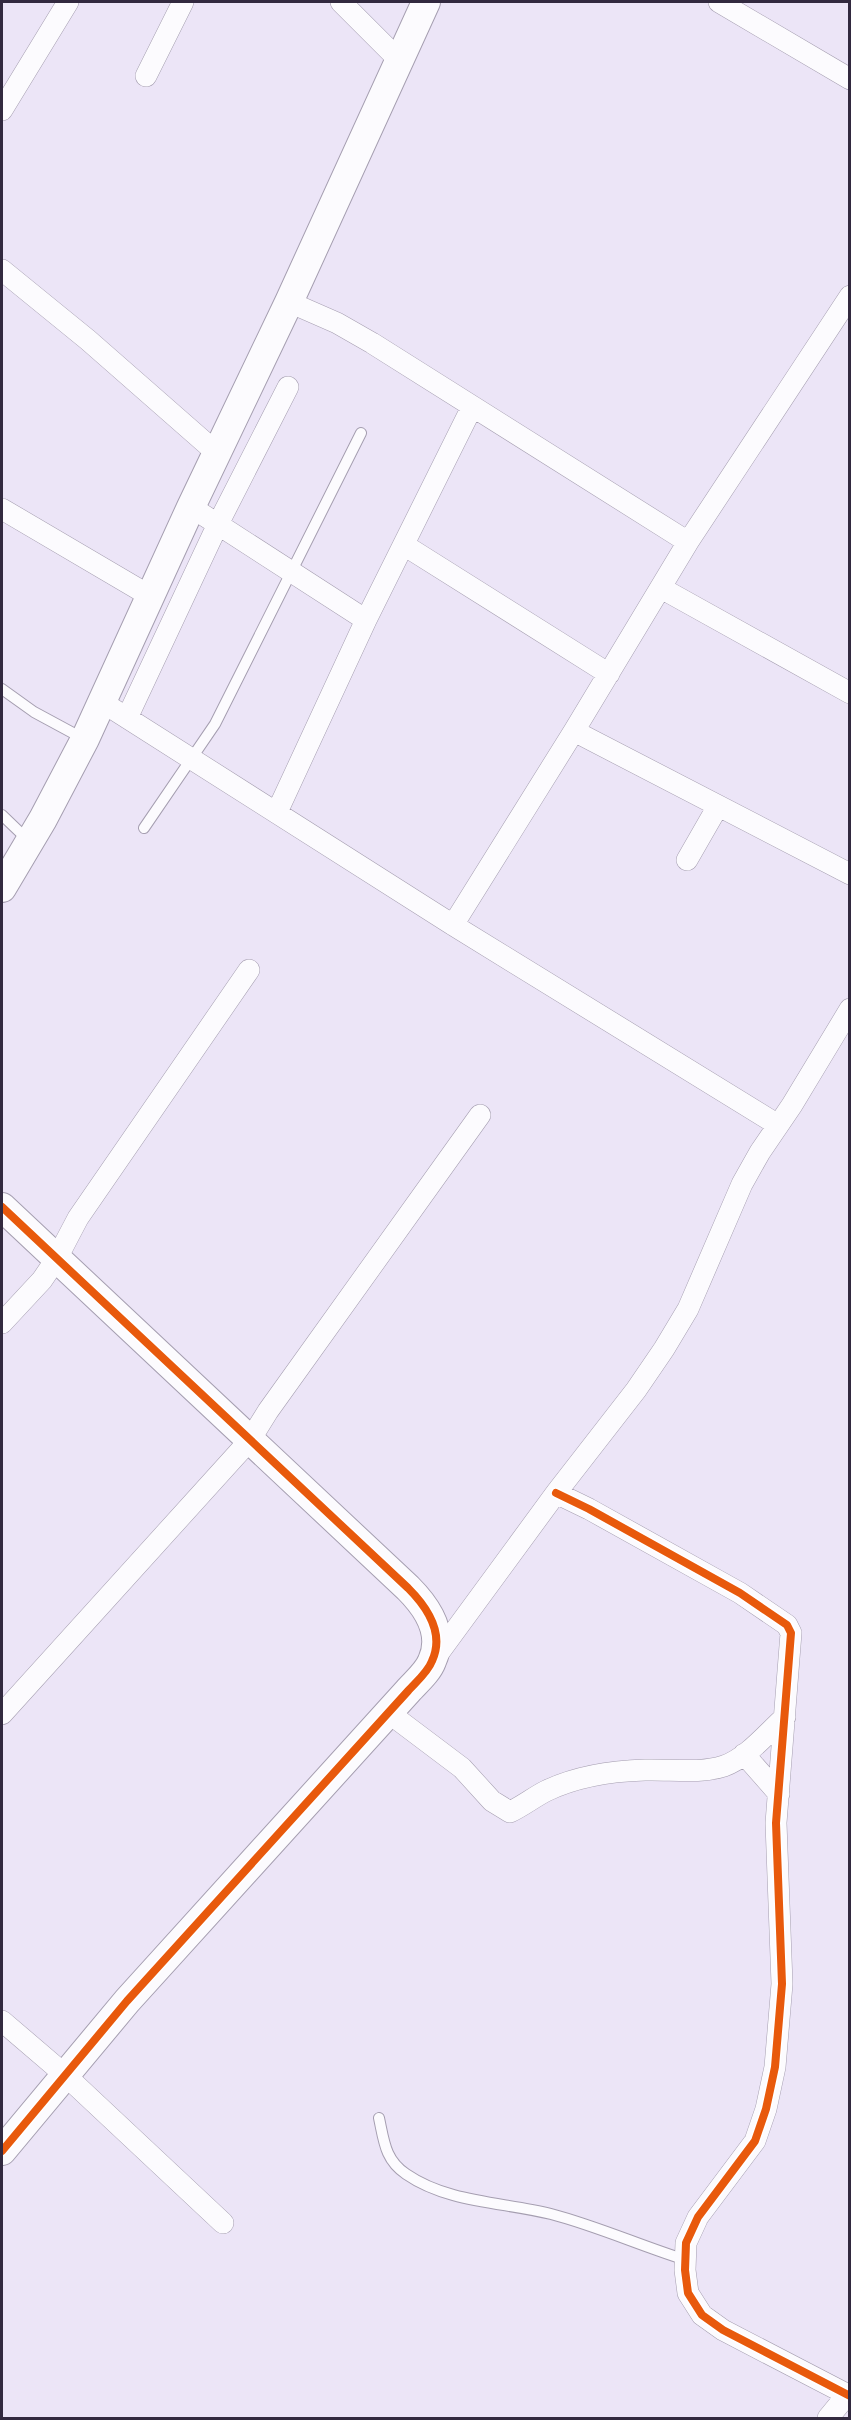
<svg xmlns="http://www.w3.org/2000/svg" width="851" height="2420" font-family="Roboto,sans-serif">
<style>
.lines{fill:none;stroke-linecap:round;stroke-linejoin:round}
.lane-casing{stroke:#a59eb0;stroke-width:12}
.street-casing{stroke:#a59eb0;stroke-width:22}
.secondary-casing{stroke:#a59eb0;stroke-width:30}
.lane{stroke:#fcfbfe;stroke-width:10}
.street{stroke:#fcfbfe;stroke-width:21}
.secondary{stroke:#fcfbfe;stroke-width:28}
.cycleway-casing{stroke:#fff;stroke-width:11}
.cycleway{stroke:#e8590c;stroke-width:8}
</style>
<rect width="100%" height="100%" fill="#ece5f7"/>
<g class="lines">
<defs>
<path id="lane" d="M 2,689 L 34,712 L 84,739
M 2,815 L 29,841
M 144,828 L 215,724 L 361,433
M 379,2118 C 384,2141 385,2160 406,2174 C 448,2203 503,2202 551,2214 C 597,2226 641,2246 686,2260"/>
<path id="street" d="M 341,2 L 399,60
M 719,2 L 850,79
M 146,76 L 183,2
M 2,110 L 68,2
M 2,270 L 88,340 L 218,454
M 289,302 L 337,323 L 372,343 L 688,542
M 191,507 L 366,620
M 2,509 L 150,596
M 404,545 L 609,674
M 661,588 L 850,693
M 102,702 L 453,925 L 778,1125
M 127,718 L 218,524 L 288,387
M 574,731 L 850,874
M 277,812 L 366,620 L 472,407
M 687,860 L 718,806
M 453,925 L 574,731 L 688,542 L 850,296
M 2,1323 L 42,1280 L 57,1258 L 78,1218 L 249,970
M 556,1493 L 589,1509 L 740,1593 L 787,1625 L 791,1633 L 776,1823 L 782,1984 L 775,2067 L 766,2109 L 755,2141 L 698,2217 L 686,2243 L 685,2270 L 688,2293 L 702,2315 L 723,2330 L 850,2396
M 435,1658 L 556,1493 L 636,1390 L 664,1349 L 688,1309 L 742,1184 L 760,1152 L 792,1105 L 850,1009
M 389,1713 L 462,1768 L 492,1801 L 510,1812 C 523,1806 534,1797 546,1791 C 577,1776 611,1771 645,1770 C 670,1769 700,1774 724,1766 C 747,1758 767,1733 785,1717
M 2,1714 L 250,1440 L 268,1411 L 480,1115
M 744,1754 L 779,1794
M 2,2021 L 64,2074 L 223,2223
M 828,2418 L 847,2395"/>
<path id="secondary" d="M 2,888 L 43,819 L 85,739 L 191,507 L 289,302 L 426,2
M 2,1207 L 408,1588 C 427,1607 445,1633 432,1661 C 428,1672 416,1682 408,1691 L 127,2001 L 2,2151"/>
</defs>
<use href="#lane" class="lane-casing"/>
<use href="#street" class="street-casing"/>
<use href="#secondary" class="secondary-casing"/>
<use href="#lane" class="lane"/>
<use href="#street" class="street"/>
<use href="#secondary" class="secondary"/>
<defs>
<path id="cycleway" d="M 2,1207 L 408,1588 C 427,1607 445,1633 432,1661 C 428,1672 416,1682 408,1691 L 127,2001 L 2,2151
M 556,1493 L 589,1509 L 740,1593 L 787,1625 L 791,1633 L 776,1823 L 782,1984 L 775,2067 L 766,2109 L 755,2141 L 698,2217 L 686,2243 L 685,2270 L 688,2293 L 702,2315 L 723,2330 L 850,2396"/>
</defs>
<use href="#cycleway" class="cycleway-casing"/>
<use href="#cycleway" class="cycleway"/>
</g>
<rect width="851" height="2420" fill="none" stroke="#32293f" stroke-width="6"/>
</svg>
